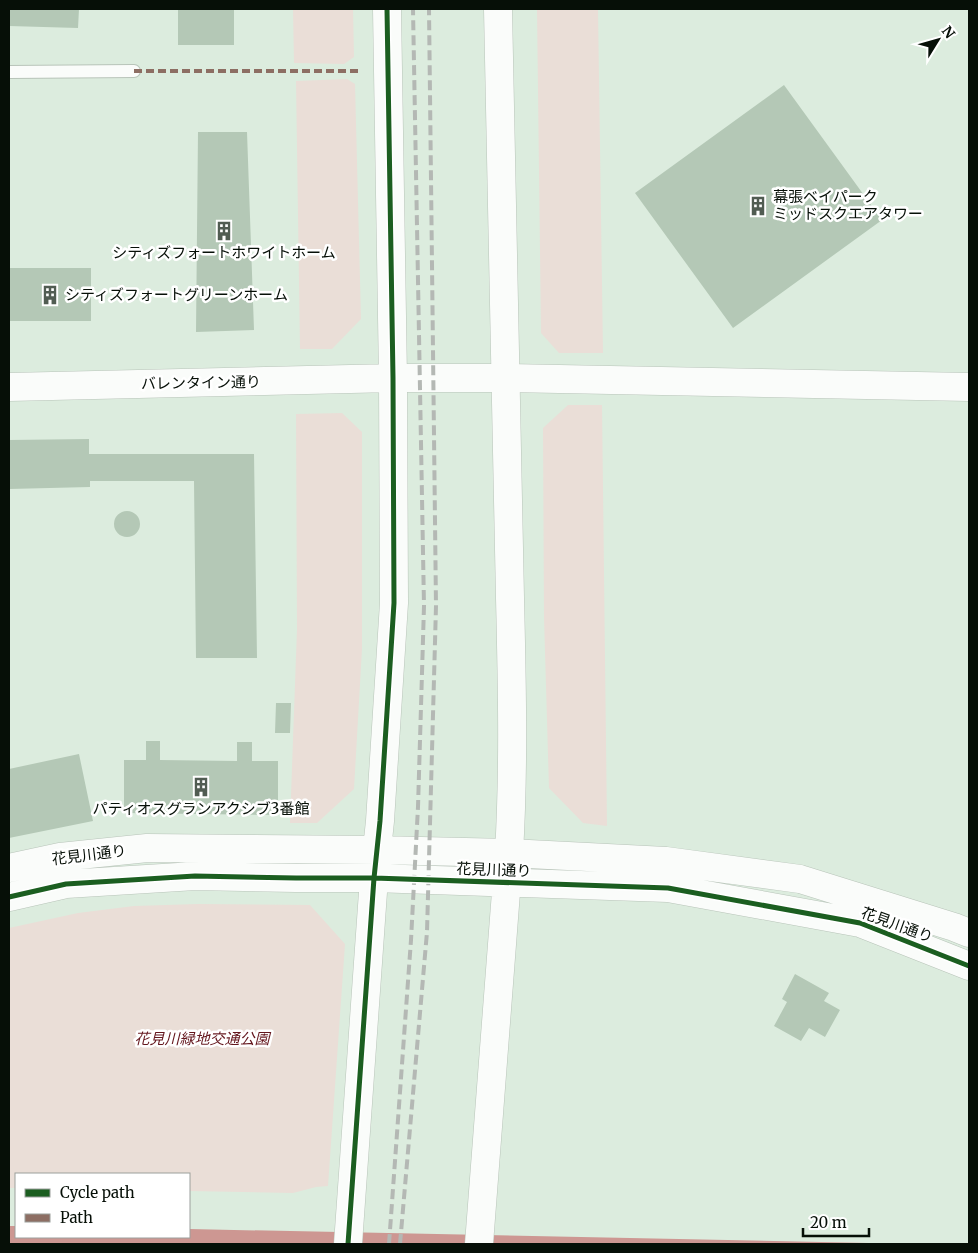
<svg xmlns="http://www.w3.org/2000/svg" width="978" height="1253" font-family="Merriweather,'Noto Sans JP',serif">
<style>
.green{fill:#eaded7}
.water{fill:#cd9792}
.building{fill:#b4c8b6}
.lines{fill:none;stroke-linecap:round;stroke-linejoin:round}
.lane-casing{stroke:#b8c4b9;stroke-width:14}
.secondary-casing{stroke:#b8c4b9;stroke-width:29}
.lane{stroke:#fafcfa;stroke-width:12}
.secondary{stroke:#fafcfa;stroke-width:28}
.rail{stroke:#b4b8b4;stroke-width:4;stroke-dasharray:10 5;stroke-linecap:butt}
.quiet{stroke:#8d6e63;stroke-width:4;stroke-dasharray:8 4;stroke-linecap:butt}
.cycleway-casing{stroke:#fff;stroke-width:8}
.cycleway{stroke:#1b5e20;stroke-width:5}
.labels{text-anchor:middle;stroke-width:5;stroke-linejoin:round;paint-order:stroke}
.poi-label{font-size:15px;fill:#060f07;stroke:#fff;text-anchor:start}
.street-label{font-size:15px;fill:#060f07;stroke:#fff}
.park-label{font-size:15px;font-style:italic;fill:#64161d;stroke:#fff}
</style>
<rect width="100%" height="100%" fill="#dcecde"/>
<path class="green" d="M 293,9 L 353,9 L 354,57 L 344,64 L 294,63 Z
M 537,9 L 598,9 L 603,353 L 559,353 L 541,333 Z
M 347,79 L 355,84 L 361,319 L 332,349 L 300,349 L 296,81 Z
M 568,405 L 602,405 L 607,826 L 583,823 L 549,788 L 544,618 L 543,428 Z
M 342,413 L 362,432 L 362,649 L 354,789 L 317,823 L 290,823 L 297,629 L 296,414 Z
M 198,904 L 310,905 L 345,944 L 328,1186 L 316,1187 L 293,1193 L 189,1191 L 189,1174 L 16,1174 L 16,1188 L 9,1188 L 9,928 L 78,913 L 134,906 Z"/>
<path class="water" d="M 9,1226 L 16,1226 L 16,1237 L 189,1237 L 189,1229 L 916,1244 L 9,1244 Z"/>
<path class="building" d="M 9,9 L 79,9 L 78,28 L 9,26 Z
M 178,9 L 234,9 L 234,45 L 178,45 Z
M 784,85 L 882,220 L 733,328 L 635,193 Z
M 198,132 L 247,132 L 254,330 L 196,332 Z
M 9,268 L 91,268 L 91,321 L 9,321 Z
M 89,439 L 89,454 L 254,454 L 257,658 L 196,658 L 194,481 L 90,481 L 90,487 L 9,489 L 9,440 Z
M114 524a13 13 0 1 1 26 0a13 13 0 1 1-26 0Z
M 276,703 L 291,703 L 290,733 L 275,733 Z
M 146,741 L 160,741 L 160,760 L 237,761 L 237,742 L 252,742 L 252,761 L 278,761 L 278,815 L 124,813 L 124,760 L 146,760 Z
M 79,754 L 93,821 L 9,838 L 9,769 Z
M 795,974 L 829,993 L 824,1001 L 840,1010 L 825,1037 L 809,1028 L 801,1041 L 774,1026 L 787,1002 L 782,999 Z"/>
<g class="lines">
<defs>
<path id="lane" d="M 9,72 L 134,71"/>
<path id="secondary" d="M 9,387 L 393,378 L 506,378 L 969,387
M 9,868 L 60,857 L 147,848 L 377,850 L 509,853 L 666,861 L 800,879 L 954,927 L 969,933
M 9,897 L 66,884 L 195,876 L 296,878 L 374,878 L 668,888 L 860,923 L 969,966
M 348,1244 L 374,878 L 380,821 L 394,603 L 393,378 L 387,9
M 479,1244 L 509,853 C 514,768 512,683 510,598 L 498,9"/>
</defs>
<use href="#lane" class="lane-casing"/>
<use href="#secondary" class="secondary-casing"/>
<use href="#lane" class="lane"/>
<use href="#secondary" class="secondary"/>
<path class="rail" d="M 389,1244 L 411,940 L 418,807 L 424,606 L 413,9
M 400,1244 L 427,932 L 436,606 L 429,9"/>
<path class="quiet" d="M 134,71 L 361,71"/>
<defs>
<path id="cycleway" d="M 9,897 L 66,884 L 195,876 L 296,878 L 374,878 L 668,888 L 860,923 L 969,966
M 348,1244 L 374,878 L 380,821 L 394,603 L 393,378 L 387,9"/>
</defs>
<use href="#cycleway" class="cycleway-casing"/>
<use href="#cycleway" class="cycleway"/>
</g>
<defs>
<symbol id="building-bare" viewBox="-9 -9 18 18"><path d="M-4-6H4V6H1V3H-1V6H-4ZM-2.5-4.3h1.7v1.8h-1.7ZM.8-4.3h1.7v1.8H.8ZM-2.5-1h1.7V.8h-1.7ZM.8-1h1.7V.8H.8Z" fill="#515c52" stroke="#fff" stroke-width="2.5" paint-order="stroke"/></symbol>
</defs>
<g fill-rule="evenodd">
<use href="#building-bare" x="744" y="192" width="28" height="28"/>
<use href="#building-bare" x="210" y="217" width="28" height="28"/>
<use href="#building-bare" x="36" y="281" width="28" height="28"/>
<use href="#building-bare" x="187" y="773" width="28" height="28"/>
</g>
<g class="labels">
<g class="poi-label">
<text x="773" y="202">幕張ベイパーク<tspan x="773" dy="17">ミッドスクエアタワー</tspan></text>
<text x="224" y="258" text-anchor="middle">シティズフォートホワイトホーム</text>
<text x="65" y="300">シティズフォートグリーンホーム</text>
<text x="201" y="814" text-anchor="middle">パティオスグランアクシブ3番館</text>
</g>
<g class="street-label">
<text transform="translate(201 383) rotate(-1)" y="5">バレンタイン通り</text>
<text transform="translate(89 855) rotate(-7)" y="5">花見川通り</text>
<text transform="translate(494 870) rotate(2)" y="5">花見川通り</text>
<text transform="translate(897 925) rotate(20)" y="5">花見川通り</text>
</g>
<g class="park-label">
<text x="202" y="1044">花見川緑地交通公園</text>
</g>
</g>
<rect width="978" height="1253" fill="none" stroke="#060f07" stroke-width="20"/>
<rect x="15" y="1173" width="175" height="65" fill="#ffffff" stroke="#9b9f9c"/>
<rect x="25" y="1189" width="25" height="8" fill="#1b5e20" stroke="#9b9f9c"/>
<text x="60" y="1198" font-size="15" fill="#060f07">Cycle path</text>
<rect x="25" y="1214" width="25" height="8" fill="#8d6e63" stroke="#9b9f9c"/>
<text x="60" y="1223" font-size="15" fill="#060f07">Path</text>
<g transform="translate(938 40) rotate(53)" stroke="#ffffff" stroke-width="4" paint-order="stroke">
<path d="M0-4L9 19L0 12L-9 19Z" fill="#060f07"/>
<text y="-8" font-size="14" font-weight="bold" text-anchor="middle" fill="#060f07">N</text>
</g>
<path d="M803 1228v8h66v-8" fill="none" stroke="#060f07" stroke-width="2.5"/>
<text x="810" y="1228" font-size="15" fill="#060f07" stroke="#ffffff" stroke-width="4" paint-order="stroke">20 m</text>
</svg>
